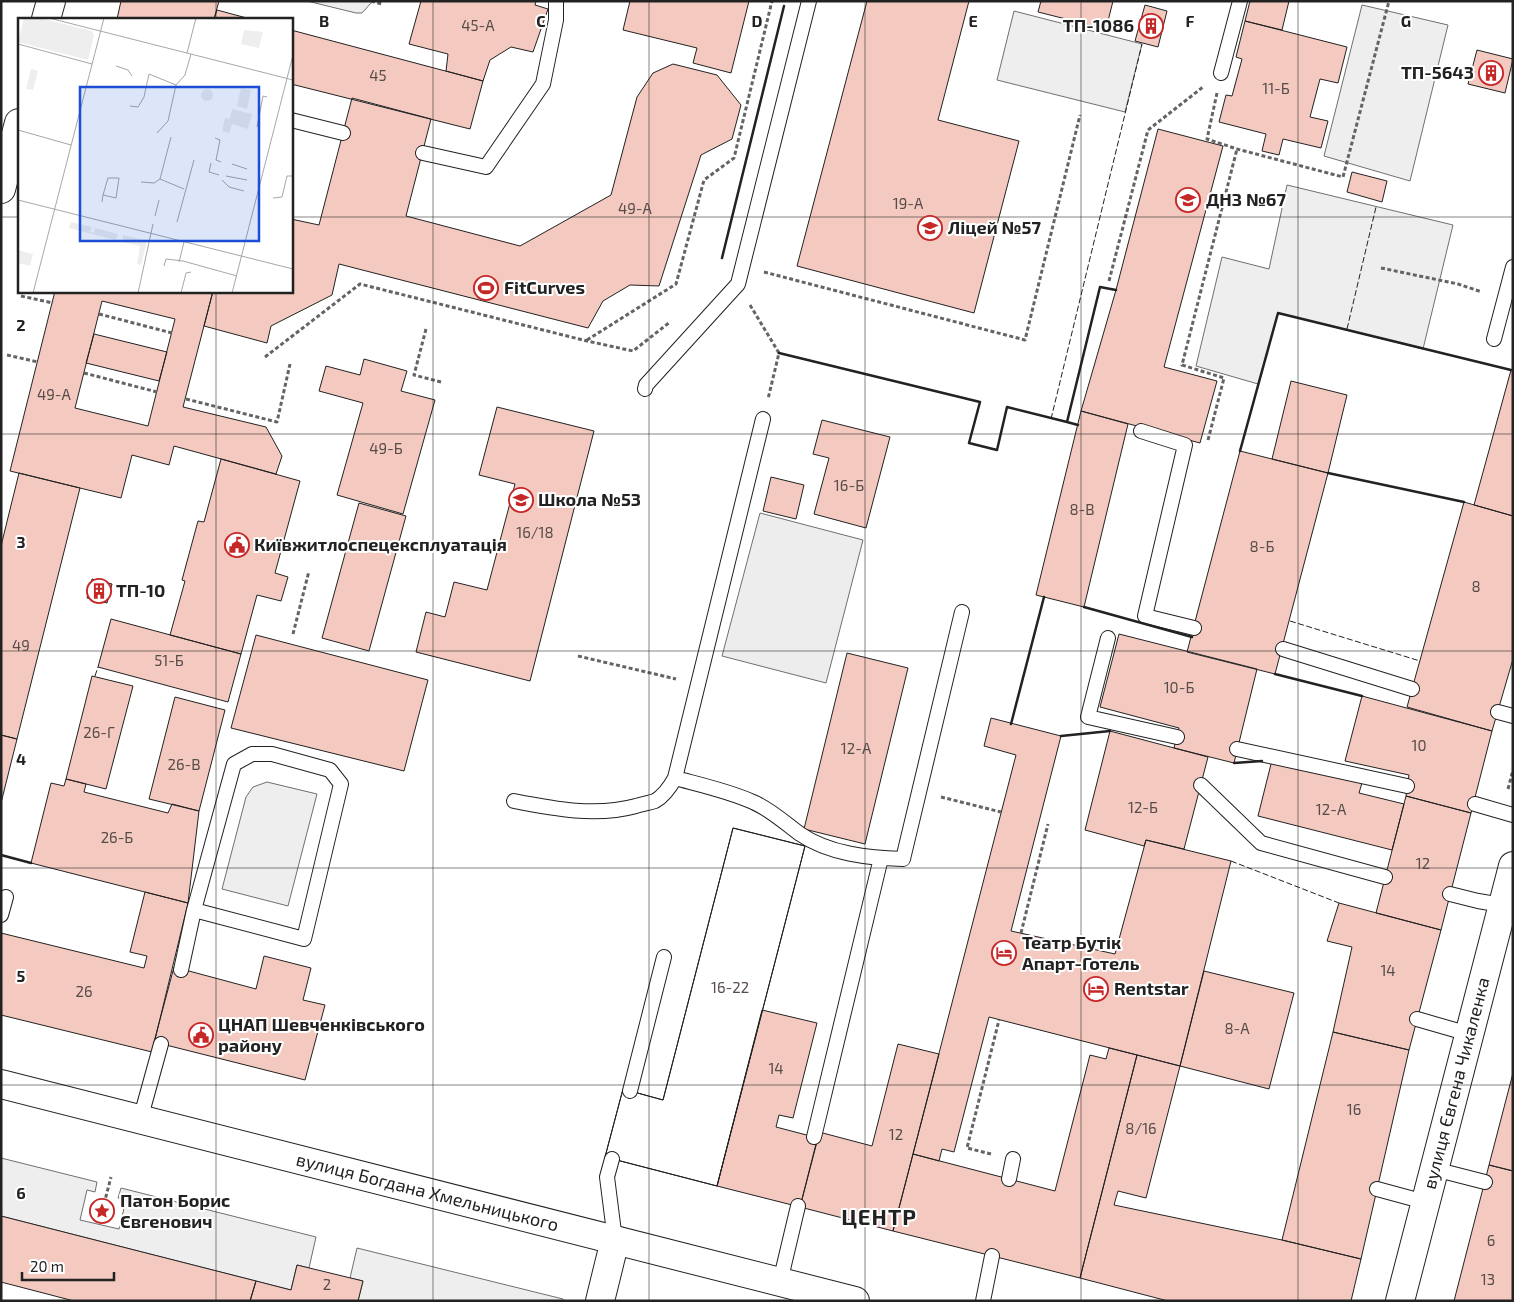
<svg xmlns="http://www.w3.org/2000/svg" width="1514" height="1302" font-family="'Exo 2',sans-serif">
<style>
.green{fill:#eee;stroke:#6f6f6f}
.parking{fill:#ededed;stroke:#6f6f6f}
.building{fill:#f3c9c0;stroke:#222;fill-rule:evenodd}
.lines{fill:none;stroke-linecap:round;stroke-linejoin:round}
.lane-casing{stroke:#222;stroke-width:16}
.street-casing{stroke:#222;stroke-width:30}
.secondary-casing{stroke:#222;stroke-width:30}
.path{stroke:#646464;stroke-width:3;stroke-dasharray:4 2.5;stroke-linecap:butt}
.lane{stroke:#fff;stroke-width:14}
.street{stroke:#fff;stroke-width:28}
.secondary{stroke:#fff;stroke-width:28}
.fence{stroke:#222;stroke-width:1;stroke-dasharray:6 2.5;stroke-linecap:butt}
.wall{stroke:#222;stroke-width:2.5}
.grid{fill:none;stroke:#222;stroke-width:1;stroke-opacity:0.55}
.labels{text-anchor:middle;stroke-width:4;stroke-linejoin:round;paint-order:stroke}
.number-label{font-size:15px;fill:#564c4a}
.poi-label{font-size:18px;font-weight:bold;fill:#222;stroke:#fff;text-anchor:start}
.street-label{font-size:18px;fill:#222;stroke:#fff}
.district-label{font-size:22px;font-weight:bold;letter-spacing:1px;fill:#222;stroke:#fff}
.inset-road{fill:none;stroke:#a7a7a7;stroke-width:1}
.view{fill:#1d4ed8;fill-opacity:0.15;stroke:#1d4ed8;stroke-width:2.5}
.inset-edge{fill:none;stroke:#222;stroke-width:2.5}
.grid-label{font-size:16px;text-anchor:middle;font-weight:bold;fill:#222;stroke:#fff;stroke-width:4;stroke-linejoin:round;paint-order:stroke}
</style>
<rect width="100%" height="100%" fill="#fff"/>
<path class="green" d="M 307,1 L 372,1 L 372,2 L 362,13 L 356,13 Z
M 1362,5 L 1448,25 L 1410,181 L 1324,156 Z
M 1014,11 L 1142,44 L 1125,112 L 997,80 Z
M 1287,185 L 1453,225 L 1423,349 L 1278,313 L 1258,384 L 1196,366 L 1222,257 L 1269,269 Z
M 267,782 L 317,794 L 288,906 L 222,889 L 246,797 L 253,787 Z
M 1,1158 L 97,1182 L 95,1192 L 87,1190 L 80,1220 L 119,1229 L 126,1200 L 118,1198 L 121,1188 L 316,1237 L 309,1268 L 297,1265 L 291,1290 L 1,1216 Z
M 357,1248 L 563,1299 L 563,1301 L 358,1301 L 363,1281 L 350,1278 Z"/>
<path class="parking" d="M 760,513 L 863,540 L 826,683 L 722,656 Z"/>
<path class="building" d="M 121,1 L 219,1 L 214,19 L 117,19 Z
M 421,1 L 536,1 L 535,5 L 548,9 L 533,52 L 511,47 L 490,60 L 483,81 L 446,71 L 448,54 L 409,44 Z
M 630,1 L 749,1 L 731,73 L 693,63 L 697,48 L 623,30 Z
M 867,1 L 969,1 L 938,120 L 1019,141 L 974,313 L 797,266 Z
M 1041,1 L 1113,1 L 1106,29 L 1038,12 Z
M 1250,1 L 1289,1 L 1282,30 L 1245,21 Z
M 1145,5 L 1167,11 L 1158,47 L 1135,41 Z
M 217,10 L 243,17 L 251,19 L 214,19 Z
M 1245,21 L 1347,47 L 1338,83 L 1320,79 L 1310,117 L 1328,121 L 1321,148 L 1283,139 L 1279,155 L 1262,151 L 1266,134 L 1219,122 L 1226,95 L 1232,96 L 1242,59 L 1236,57 Z
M 291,30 L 483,81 L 470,129 L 291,84 Z
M 1477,50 L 1513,59 L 1505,93 L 1468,84 Z
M 673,64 L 717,75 L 741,105 L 732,139 L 701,155 L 659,286 L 630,285 L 603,301 L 588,328 L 339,264 L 332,295 L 271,326 L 267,343 L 204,326 L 213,291 L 291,291 L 291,219 L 319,225 L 352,98 L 431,119 L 406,216 L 520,246 L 611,195 L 637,97 L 653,73 Z
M 1158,129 L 1223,146 L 1164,367 L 1217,381 L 1200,443 L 1081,411 L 1116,290 Z
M 1352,172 L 1387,181 L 1382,202 L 1347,192 Z
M 55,291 L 213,291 L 183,407 L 266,427 L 282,456 L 276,474 L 174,446 L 169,465 L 132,455 L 121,498 L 10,471 ZM 102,301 L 175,319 L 148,426 L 75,408 Z
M 94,334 L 167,352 L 159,381 L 86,363 Z
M 364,359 L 407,371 L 401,391 L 435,400 L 403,514 L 337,495 L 363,403 L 319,391 L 326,366 L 360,375 Z
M 1511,370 L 1513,371 L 1513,516 L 1474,505 Z
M 1291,381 L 1347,395 L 1328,473 L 1272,459 Z
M 497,407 L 594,431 L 530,681 L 416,652 L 426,612 L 445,617 L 454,582 L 487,590 L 515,484 L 479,475 Z
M 1081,411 L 1128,424 L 1084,607 L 1036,595 Z
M 822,420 L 890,437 L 866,528 L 814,514 L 829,458 L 813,454 Z
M 1240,451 L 1328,473 L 1275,674 L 1187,652 Z
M 221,459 L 300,481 L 275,573 L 288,577 L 281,601 L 257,595 L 241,654 L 170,635 L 185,581 L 182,580 L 195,532 L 198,521 L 204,522 Z
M 19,473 L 80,488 L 17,739 L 1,735 L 1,546 Z
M 771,477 L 804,485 L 796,519 L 763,511 Z
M 1464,502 L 1513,516 L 1513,659 L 1492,731 L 1407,707 Z
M 359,503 L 406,516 L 369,651 L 322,638 Z
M 92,579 L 112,584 L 107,603 L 87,598 Z
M 111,619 L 241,654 L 228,702 L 98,667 Z
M 1119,634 L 1257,669 L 1234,763 L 1174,748 L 1179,728 L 1100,707 Z
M 256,635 L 428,680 L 404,771 L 231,728 Z
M 847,653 L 908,668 L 865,844 L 804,829 Z
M 92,676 L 133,686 L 106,789 L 66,779 Z
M 1362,696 L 1492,731 L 1471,813 L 1406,796 L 1409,775 L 1345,761 Z
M 175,697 L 225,710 L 199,811 L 149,799 Z
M 991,718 L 1061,736 L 1011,931 L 1115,954 L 1146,840 L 1231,861 L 1180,1066 L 989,1017 L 954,1152 L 942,1149 L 939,1161 L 913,1154 L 1016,755 L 984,746 Z
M 1110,731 L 1208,757 L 1184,849 L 1146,840 L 1144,846 L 1085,830 Z
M 1,735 L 17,739 L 1,803 Z
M 1272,760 L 1362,783 L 1359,793 L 1404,804 L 1392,850 L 1258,816 Z
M 66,779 L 86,784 L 84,792 L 168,813 L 172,804 L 199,811 L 188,903 L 31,863 L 51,783 L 64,786 Z
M 1406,796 L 1471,813 L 1441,930 L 1376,913 Z
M 733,828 L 805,846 L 717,1186 L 605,1157 L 623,1089 L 663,1100 Z
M 733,828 L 805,846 L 717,1186 L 605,1157 L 623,1089 L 663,1100 Z
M 145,892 L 188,903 L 152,1052 L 1,1015 L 1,933 L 144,968 L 147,956 L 130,952 Z
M 1339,903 L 1441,930 L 1409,1050 L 1333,1032 L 1352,947 L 1327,941 Z
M 264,956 L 311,968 L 303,1000 L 325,1005 L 305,1080 L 154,1042 L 174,967 L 256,989 Z
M 1204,971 L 1294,993 L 1269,1089 L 1180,1066 Z
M 762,1010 L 817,1023 L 793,1118 L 779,1115 L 776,1127 L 818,1138 L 800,1207 L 717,1186 Z
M 1333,1032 L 1409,1050 L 1361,1259 L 1282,1240 Z
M 898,1044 L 939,1054 L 893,1231 L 800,1207 L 819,1132 L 872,1146 Z
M 1109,1048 L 1137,1055 L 1080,1278 L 893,1231 L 913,1154 L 1055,1191 L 1090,1055 L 1106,1059 Z
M 1137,1055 L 1180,1066 L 1146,1198 L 1118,1191 L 1114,1205 L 1282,1240 L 1361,1259 L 1351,1301 L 1168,1301 L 1080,1278 Z
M 1513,1073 L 1513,1171 L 1489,1165 Z
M 1489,1165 L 1513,1171 L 1513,1301 L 1454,1301 Z
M 1,1216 L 256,1281 L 250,1301 L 74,1301 L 1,1282 Z
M 297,1265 L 363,1281 L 358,1301 L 250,1301 L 256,1281 L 291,1290 Z"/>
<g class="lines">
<defs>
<path id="lane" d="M 1221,73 L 1240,1
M 291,120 L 343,133
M 423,153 L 486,167 L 543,84 L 556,20 L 556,1
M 1494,339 L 1513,267
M 645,389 L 646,385 L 738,284 L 809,1
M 1141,431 L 1185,445 L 1145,616 L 1194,628
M 1108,638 L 1088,717 L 1177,737
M 1283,649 L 1412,689
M 1498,712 L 1513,716
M 1237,749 L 1407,786
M 675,778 C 701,785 729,791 753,802 C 770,809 785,823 800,834 C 829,854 869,858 903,859 L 962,612
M 1201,785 L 1261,843 L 1385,877
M 514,801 C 555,809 596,817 636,806 C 642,804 649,803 655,801 C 664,796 670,787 675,778 L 763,419
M 1475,804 L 1513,815
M 1450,894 L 1478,901 L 1508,906
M 1,915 L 6,897
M 181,970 L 194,910 L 234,764 L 252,754 L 272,754 L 330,770 L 341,784 L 304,939 L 194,910
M 1417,1019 L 1469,1034
M 630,1091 L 664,957
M 140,1120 L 161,1044
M 814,1137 L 881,858
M 612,1159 L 607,1177 L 615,1240
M 1434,1169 L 1485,1182
M 1009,1179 L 1013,1159
M 1377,1189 L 1425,1202
M 780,1282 L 798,1206
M 983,1301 L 992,1256"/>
<g id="street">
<path d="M 600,1301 L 615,1240"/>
<path id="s1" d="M 1400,1301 L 1513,866"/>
</g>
<g id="secondary">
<path d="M 46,19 L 51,1"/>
<path d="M 1,189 L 19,123"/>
<path id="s2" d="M 1,1084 L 855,1301"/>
</g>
</defs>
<use href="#lane" class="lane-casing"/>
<use href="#street" class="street-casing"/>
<use href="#secondary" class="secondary-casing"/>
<path class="path" d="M 371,1 L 382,4
M 1217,93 L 1207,139 L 1237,149 L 1343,177 L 1389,1
M 1381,268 L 1458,284 L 1482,292
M 764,272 L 1025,340 L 1080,115
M 1109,281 L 1148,130 L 1203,87
M 21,296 L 53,303
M 750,305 L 779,353 L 768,399
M 99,314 L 172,333
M 426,329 L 414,375 L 441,382
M 587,340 L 676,284 L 704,180 L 734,158 L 772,1
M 7,355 L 38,362
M 265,357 L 360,284 L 587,341 L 633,351 L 670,322
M 84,373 L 157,392
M 186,399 L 277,422 L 290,364
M 1208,440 L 1224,378 L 1182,365 L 1237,149
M 293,634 L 309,571
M 578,656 L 676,679
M 1508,789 L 1513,770
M 941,797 L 1001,812
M 1021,933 L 1048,824
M 991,1154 L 967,1148 L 999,1020
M 104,1204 L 111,1177"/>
<use href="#lane" class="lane"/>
<use href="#street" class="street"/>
<use href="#secondary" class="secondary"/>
<path class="fence" d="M 1347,329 L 1376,207
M 1051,419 L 1142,44
M 1290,621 L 1420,661
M 95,676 L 98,667
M 1231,861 L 1339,903"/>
<path class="wall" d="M 722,258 L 784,6
M 779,353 L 980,402 L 969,443 L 997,450 L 1007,407 L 1067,422
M 1078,425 L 1067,422 L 1100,287 L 1116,290
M 1240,451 L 1278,313 L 1511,370
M 1328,473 L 1464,502
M 1084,607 L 1192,637
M 1275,674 L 1362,696
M 1011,724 L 1044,597
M 1061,736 L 1110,731
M 1234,763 L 1262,761
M 1,855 L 31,863"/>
</g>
<path class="grid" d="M 216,1 L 216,19M 433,1 L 433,1301M 649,1 L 649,1301M 865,1 L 865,1301M 1081,1 L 1081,1301M 1298,1 L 1298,1301M 1,217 L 19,217M 291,217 L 1513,217M 216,291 L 216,1301M 1,434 L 1513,434M 1,651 L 1513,651M 1,868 L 1513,868M 1,1085 L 1513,1085"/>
<defs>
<symbol id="building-ring" viewBox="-11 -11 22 22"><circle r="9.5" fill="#fff" stroke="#c62828" stroke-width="1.5"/><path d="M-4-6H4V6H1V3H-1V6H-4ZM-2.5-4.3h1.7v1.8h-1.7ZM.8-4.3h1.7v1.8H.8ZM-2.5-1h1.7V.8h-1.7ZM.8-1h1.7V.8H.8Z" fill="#c62828"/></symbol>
<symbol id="school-ring" viewBox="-11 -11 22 22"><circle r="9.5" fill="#fff" stroke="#c62828" stroke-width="1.5"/><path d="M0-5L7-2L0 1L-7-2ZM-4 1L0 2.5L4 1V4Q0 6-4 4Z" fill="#c62828"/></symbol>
<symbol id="stadium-ring" viewBox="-11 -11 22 22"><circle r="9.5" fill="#fff" stroke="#c62828" stroke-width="1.5"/><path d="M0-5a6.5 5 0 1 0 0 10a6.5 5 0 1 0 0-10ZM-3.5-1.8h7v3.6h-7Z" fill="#c62828"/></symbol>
<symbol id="civic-ring" viewBox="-11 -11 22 22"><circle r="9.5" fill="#fff" stroke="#c62828" stroke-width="1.5"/><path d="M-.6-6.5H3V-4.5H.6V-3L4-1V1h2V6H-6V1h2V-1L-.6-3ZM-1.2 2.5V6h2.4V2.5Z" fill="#c62828"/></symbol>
<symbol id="hotel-ring" viewBox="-11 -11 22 22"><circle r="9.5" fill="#fff" stroke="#c62828" stroke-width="1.5"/><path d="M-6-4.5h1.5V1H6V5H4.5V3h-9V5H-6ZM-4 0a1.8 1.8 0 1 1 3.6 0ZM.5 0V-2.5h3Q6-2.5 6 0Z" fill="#c62828"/></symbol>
<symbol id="sight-ring" viewBox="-11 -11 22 22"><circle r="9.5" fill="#fff" stroke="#c62828" stroke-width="1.5"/><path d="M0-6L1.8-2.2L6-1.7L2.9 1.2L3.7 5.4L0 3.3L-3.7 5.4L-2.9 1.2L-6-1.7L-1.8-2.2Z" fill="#c62828"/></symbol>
</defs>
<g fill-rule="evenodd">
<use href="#building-ring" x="1137" y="12" width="28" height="28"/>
<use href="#building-ring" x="1477" y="59" width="28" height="28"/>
<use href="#school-ring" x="1174" y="186" width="28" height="28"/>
<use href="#school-ring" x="916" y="214" width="28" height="28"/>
<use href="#stadium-ring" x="472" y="274" width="28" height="28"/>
<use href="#school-ring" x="507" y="486" width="28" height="28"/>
<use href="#civic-ring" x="223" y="531" width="28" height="28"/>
<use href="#building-ring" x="85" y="577" width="28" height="28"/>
<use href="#hotel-ring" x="990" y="939" width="28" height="28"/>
<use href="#hotel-ring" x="1082" y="975" width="28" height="28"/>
<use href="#civic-ring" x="187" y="1021" width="28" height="28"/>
<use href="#sight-ring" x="88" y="1197" width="28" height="28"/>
</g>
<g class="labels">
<g class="number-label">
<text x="478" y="31">45-А</text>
<text x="378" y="81">45</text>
<text x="1276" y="94">11-Б</text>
<text x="908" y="209">19-А</text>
<text x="635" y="214">49-А</text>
<text x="54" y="400">49-А</text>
<text x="386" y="454">49-Б</text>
<text x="849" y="491">16-Б</text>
<text x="1082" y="515">8-В</text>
<text x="535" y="538">16/18</text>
<text x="1262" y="552">8-Б</text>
<text x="1476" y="592">8</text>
<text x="21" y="651">49</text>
<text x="169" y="666">51-Б</text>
<text x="1179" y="693">10-Б</text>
<text x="99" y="738">26-Г</text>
<text x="1419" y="751">10</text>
<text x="856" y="754">12-А</text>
<text x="184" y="770">26-В</text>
<text x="1143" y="813">12-Б</text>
<text x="1331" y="815">12-А</text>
<text x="117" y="843">26-Б</text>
<text x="1423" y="869">12</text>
<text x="1388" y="976">14</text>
<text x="730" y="993">16-22</text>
<text x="84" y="997">26</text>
<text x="1237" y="1034">8-А</text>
<text x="776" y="1074">14</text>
<text x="1354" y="1115">16</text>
<text x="1141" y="1134">8/16</text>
<text x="896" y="1140">12</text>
<text x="1491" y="1246">6</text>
<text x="1488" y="1285">13</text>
<text x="327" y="1290">2</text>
</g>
<g class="poi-label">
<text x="1134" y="32" text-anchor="end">ТП-1086</text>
<text x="1474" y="79" text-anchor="end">ТП-5643</text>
<text x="1206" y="206">ДНЗ №67</text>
<text x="948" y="234">Ліцей №57</text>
<text x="504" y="294">FitCurves</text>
<text x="538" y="506">Школа №53</text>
<text x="254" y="551">Київжитлоспецексплуатація</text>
<text x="116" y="597">ТП-10</text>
<text x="1022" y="949">Театр Бутік<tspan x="1022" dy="21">Апарт-Готель</tspan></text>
<text x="1114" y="995">Rentstar</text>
<text x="218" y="1031">ЦНАП Шевченківського<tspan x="218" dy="21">району</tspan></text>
<text x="120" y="1207">Патон Борис<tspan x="120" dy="21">Євгенович</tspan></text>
</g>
<g class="street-label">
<text dy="6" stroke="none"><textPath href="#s1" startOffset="225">вулиця Євгена Чикаленка</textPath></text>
<text dy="6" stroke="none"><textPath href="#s2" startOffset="440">вулиця Богдана Хмельницького</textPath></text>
</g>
<g class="district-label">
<text x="879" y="1225">ЦЕНТР</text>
</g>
</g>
<g transform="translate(18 18)">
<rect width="275" height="275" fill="#fff"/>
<path d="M 6,0 L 22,0 L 74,13 L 76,17 L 70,42 L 0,24 ZM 226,12 L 245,14 L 241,30 L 223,26 ZM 13,51 L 20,53 L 15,72 L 8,71 ZM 223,70 L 233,72 L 229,91 L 219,88 ZM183 77a6 6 0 1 1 12 0a6 6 0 1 1-12 0ZM 214,91 L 234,96 L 230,111 L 214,106 L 211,115 L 204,113 L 207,100 L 212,101 ZM 53,204 L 74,209 L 72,214 L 76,215 L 77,210 L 100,216 L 99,219 L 97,222 L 51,210 ZM 105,217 L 129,223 L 123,247 L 119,246 L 122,228 L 105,224 ZM 0,232 L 15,236 L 12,248 L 0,245 Z" fill="#eee"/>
<path class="inset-road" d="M 31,0 L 275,62M 0,26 L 74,46M 169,35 L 178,0M 98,48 L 110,52 L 114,58M 112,88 L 120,89 L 126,79 L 131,56 L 158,67M 239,109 L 245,78 L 249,79M 0,112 L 53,127M 139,115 L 150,103 L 158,67 L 167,57 L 173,36M 197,120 L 202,122 L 198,142 L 203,144M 193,145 L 191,154 L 201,157M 214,146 L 229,151M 208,158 L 229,162M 142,161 L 153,119M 204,162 L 211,169 L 226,173M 123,164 L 136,165 L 142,161 L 166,171M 255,180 L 264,179 L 269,158 L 275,158M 0,182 L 275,251M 84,184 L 85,177 L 90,160 L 101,160 L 98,180 L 85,177M 137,198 L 141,182M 159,204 L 176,142M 161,244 L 166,224M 146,248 L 148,241 L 165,243 L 219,258M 15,275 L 86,0M 120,275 L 135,206M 163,275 L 168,255 L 173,254M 214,275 L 275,37"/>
<path class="view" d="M 62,69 L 241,69 L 241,223 L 62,223 Z"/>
<rect width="275" height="275" class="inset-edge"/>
</g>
<g class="grid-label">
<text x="324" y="27">B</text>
<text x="541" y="27">C</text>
<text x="757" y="27">D</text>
<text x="973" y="27">E</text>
<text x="1190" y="27">F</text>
<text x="1406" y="27">G</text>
<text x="21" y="331">2</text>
<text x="21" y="548">3</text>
<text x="21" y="765">4</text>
<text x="21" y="982">5</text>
<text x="21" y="1199">6</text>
</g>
<rect width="1514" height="1302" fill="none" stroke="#222222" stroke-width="5"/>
<path d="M22 1272v8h92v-8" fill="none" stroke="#222222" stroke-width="2.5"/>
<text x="30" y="1272" font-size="15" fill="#222222" stroke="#ffffff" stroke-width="4" paint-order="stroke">20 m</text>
</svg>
